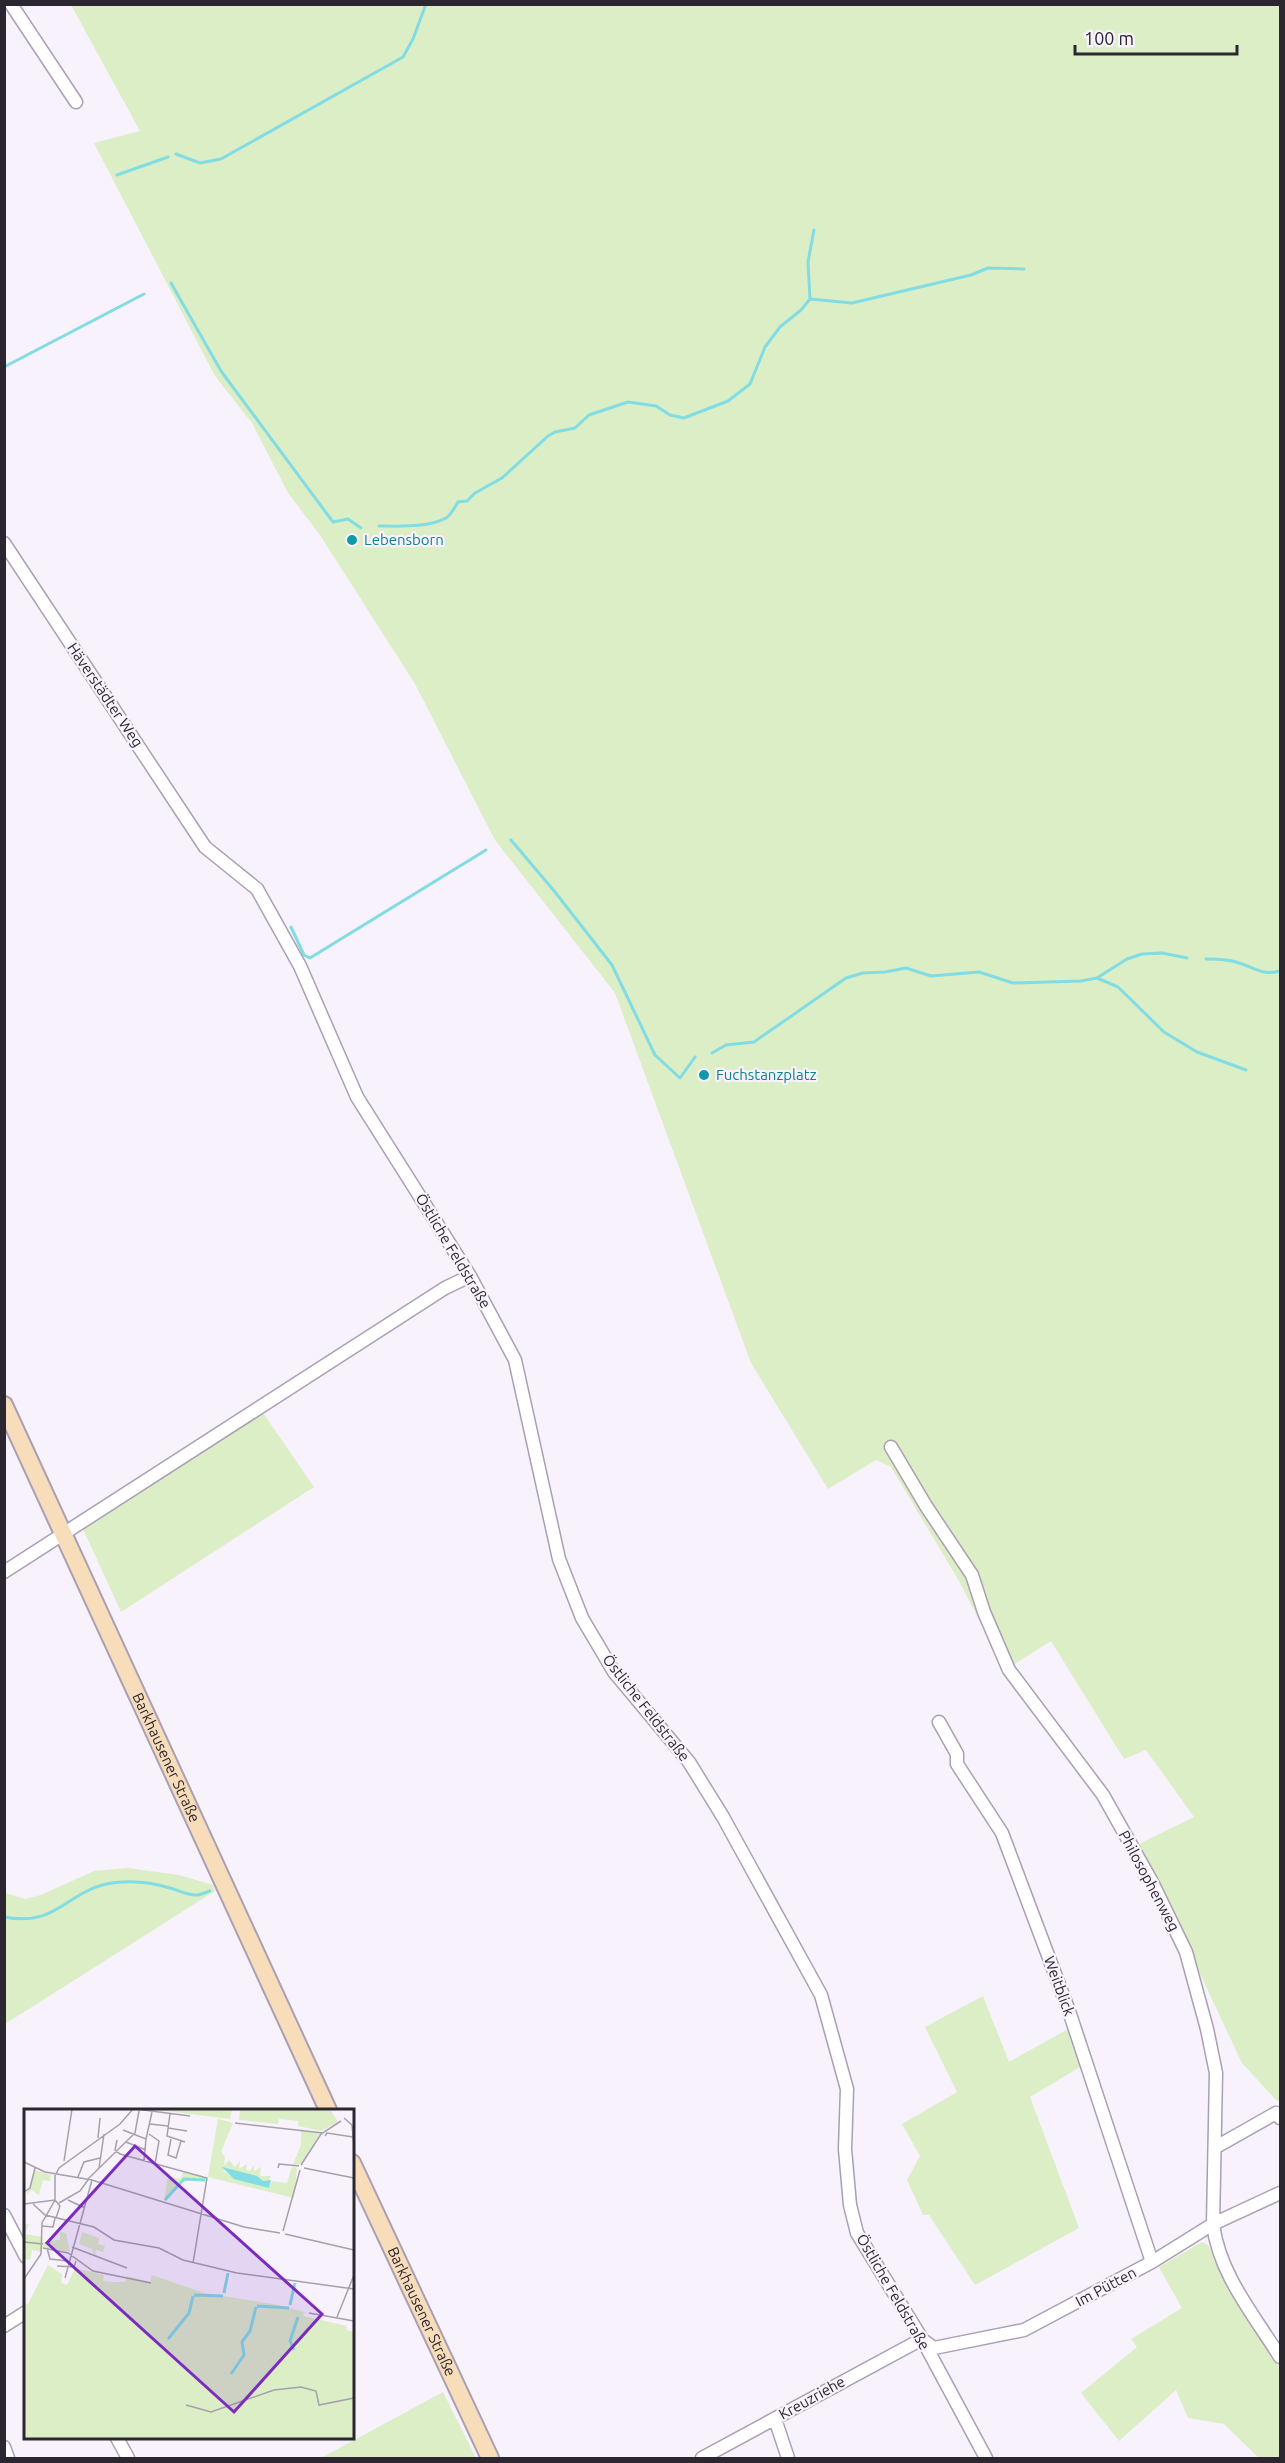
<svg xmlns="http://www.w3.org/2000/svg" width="1285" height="2463" font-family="Ubuntu,sans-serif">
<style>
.green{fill:#dceec6}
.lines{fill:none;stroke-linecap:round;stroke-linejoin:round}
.stream{stroke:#81dce3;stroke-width:3}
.minor-casing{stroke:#aa9fb5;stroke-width:15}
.secondary-casing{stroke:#aa9fb5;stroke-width:20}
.minor{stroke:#fff;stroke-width:12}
.secondary{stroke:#f7ddba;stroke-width:16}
.culture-dot{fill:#0f9aa8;stroke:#f7f2fc;stroke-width:2}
.labels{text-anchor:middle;stroke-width:4.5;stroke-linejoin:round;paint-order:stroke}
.culture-label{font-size:15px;fill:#0d838f;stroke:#f7f2fc;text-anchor:start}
.street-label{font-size:15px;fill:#2b262f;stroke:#f7f2fc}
.inset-river{fill:none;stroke:#81dce3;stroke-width:3}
.inset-road{fill:none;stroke:#a5a0aa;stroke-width:1.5}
.view{fill:#7b2cbf;fill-opacity:0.15;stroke:#7b2cbf;stroke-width:3}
.inset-edge{fill:none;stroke:#2b262f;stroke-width:3}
</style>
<rect width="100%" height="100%" fill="#f7f2fc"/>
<path class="green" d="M 71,5 L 1280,5 L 1280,2099 L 1277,2101 L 1242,2063 L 1139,1844 L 1194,1817 L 1146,1750 L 1124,1759 L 1051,1641 L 1005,1670 L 959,1581 L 891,1467 L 876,1460 L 828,1489 L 751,1363 L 615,993 L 495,840 L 415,684 L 320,535 L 288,493 L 252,423 L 215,376 L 94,143 L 140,131 Z
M 263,1413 L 314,1487 L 121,1612 L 83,1529 Z
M 128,1868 L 179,1875 L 213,1885 L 215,1891 L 5,2024 L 5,1893 L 25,1899 L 41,1895 L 94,1871 Z
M 983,1996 L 1009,2062 L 1070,2028 L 1080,2067 L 1030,2097 L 1079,2228 L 975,2285 L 929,2215 L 923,2215 L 907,2180 L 920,2156 L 902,2124 L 957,2092 L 925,2027 Z
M 1202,2242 L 1208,2245 L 1219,2267 L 1280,2369 L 1280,2458 L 1259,2458 L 1224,2424 L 1188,2418 L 1176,2390 L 1119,2441 L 1081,2393 L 1137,2347 L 1131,2339 L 1182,2308 L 1159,2267 Z
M 443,2392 L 476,2458 L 321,2458 Z"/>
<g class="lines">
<path class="stream" d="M 176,154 L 200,163 L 221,159 L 403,57 L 413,39 L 426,4
M 117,175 L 168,157
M 171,283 L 221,371 L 333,522 L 348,519 L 361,528
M 810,299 L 808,262 L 814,230
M 4,367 L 144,294
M 379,526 C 399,526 428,528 446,518 C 451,515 455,507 458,502 L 467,501 L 475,493 L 502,478 L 548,436 L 555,432 L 575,428 L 589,415 L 628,402 L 656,406 L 670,415 L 684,418 L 728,401 L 750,384 L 765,347 L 780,327 L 801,310 L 810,299 L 852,303 L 971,275 L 988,268 L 1024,269
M 511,840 L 555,892 L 612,965 L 655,1055 L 680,1078 L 695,1057
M 291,927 L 304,955 L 310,958 L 486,850
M 1206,959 C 1217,959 1229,959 1239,963 C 1255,968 1263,976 1280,971
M 1097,978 L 1118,987 L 1164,1032 L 1197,1052 L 1246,1070
M 712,1053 L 726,1045 L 754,1042 L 846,978 L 863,973 L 885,972 L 906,968 L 931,976 L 979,972 L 1013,983 L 1081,981 L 1097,978 L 1127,959 L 1142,954 L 1162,953 L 1187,958
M 4,1917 C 56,1927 65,1894 106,1884 C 127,1880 150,1882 170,1888 C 178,1890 189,1896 197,1895 C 201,1895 206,1892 210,1891"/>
<defs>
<path id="minor" d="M 11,4 L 76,102
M 4,543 L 205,847 L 257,889 L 300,966 L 357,1097 L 470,1276 L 515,1360 L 559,1559 L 582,1618 L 614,1672 L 689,1762 L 723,1817 L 821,1995 L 847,2089 L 845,2149 L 850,2205 L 857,2233 L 922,2339 L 986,2458
M 891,1447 L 926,1506 L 972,1575 L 984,1612 L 1009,1670 L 1103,1795 L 1153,1884 L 1186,1952 L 1207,2029 L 1216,2073 L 1213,2224 C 1219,2274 1254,2315 1280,2357
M 4,1572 L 445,1288 L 470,1276
M 939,1722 L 957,1754 L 957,1764 L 1002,1833 L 1069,2011 L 1152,2262
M 1216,2147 L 1276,2113 L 1280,2118
M 4,2215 L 26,2257
M 4,2326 L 26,2312
M 923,2340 L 934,2348 L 1024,2330 L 1152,2262 L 1213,2224 L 1280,2193
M 775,2419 L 788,2458
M 117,2438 L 128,2458
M 4,2447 L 8,2458
M 702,2458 L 922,2339"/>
<g id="secondary">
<path id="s1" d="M 4,1405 L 328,2110"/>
<path id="s2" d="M 352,2163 L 490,2458"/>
</g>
</defs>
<use href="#minor" class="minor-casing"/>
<use href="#secondary" class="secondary-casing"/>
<use href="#minor" class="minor"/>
<use href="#secondary" class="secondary"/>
</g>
<g class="culture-dot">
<circle cx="352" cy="540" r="6"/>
<circle cx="704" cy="1075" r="6"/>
</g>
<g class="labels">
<g class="culture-label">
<text x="364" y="545">Lebensborn</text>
<text x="716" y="1080">Fuchstanzplatz</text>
</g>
<g class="street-label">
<text transform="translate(105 695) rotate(56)" y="5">Häverstädter Weg</text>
<text transform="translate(453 1251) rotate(59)" y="5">Östliche Feldstraße</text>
<text transform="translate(646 1708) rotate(52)" y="5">Östliche Feldstraße</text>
<text dy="5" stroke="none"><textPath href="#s1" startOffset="388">Barkhausener Straße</textPath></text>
<text transform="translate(1149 1881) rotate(62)" y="5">Philosophenweg</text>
<text transform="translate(1059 1986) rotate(70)" y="5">Weitblick</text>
<text transform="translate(1106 2287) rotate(-28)" y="5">Im Pütten</text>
<text transform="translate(893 2292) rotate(60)" y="5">Östliche Feldstraße</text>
<text dy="5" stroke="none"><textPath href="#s2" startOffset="164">Barkhausener Straße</textPath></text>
<text transform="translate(812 2398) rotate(-29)" y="5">Kreuzriehe</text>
</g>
</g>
<g transform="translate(24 2109)">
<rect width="330" height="330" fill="#f7f2fc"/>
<path d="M 126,0 L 208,0 L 206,10 ZM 216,0 L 306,0 L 314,13 L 297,22 L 274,17 L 274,12 L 255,10 L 254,15 L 215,11 ZM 194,10 L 209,14 L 197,43 L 201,48 L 200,57 L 205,51 L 211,58 L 216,52 L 215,60 L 223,55 L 222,61 L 226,62 L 230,56 L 230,62 L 237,58 L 236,67 L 247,67 L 244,73 L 198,61 L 214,71 L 245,79 L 248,72 L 263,74 L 268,58 L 273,59 L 270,89 L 184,68 ZM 277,20 L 296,25 L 277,55 L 269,56 L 277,35 ZM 11,61 L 27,66 L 26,72 L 19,71 L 15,86 L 7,81 L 2,87 ZM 159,63 L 182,69 L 182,73 L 168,70 L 156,75 L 140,92 L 144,67 L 156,70 ZM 0,115 L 5,115 L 1,125 L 19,128 L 19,133 L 36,131 L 36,123 L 42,124 L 46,143 L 19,138 L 17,143 L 5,140 L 8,142 L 6,151 L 1,150 ZM 58,123 L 75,129 L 74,135 L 81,137 L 79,143 L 72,141 L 71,148 L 68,140 L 55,135 ZM 24,156 L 38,165 L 37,174 L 43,176 L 51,159 L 80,166 L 79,172 L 86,173 L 101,173 L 103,167 L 126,173 L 128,166 L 180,184 L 255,196 L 281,203 L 279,207 L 323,217 L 322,221 L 330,223 L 330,330 L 0,330 L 0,194 L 4,195 Z" fill="#dceec6"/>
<path d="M 198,58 L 233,67 L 239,72 L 247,71 L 245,79 L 210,70 Z" fill="#81dce3"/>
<path class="inset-river" d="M 141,91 L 160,70 L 181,71M 200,184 L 204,164M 170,186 L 199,187M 266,196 L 271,174M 233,197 L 265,199M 144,230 L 165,204 L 169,187M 270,241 L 266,232 L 274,208M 207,265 L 220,246 L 218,233 L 226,222 L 232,198"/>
<path class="inset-road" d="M 112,0 L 166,7M 146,5 L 143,27 L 161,33M 320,9 L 328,16 L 330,38M 211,14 L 299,24M 126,15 L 144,17M 144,19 L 163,22M 99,21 L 122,30 L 120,52M 125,25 L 135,32 L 131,55M 301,27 L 303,24 L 329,28M 74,29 L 76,9M 122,30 L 128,3M 147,30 L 144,46 L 152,49 L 157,32M 93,31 L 91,41 L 96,45 L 183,69 L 169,154M 102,33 L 122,41M 40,52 L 48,0M 0,53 L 21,63 L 68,71 L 220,118 L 256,124M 277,56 L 297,25 L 317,12M 75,59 L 80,25M 254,59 L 255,55 L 275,57M 280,59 L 330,69M 54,68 L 60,53 L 76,49M 64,70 L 111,24 L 115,2M 0,83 L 6,79 L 11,59M 44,91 L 61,99M 35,94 L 56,82 L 64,71M 0,95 L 31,91 L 36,97 L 32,109M 9,95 L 21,106 L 70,118 L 90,131 L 135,139 L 159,151 L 213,164 L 330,180M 18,117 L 29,118 L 31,109M 259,122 L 276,61M 261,125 L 330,141M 0,133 L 19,135M 48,138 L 103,159M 19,139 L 44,144 L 69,162 L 127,174M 23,139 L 26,150 L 44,152M 33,157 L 50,158 L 52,152M 41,169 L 68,71M 0,170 L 17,145 L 18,114 L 31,91 L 31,67 L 35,59 L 96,15 L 109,0M 285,204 L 330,212M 313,208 L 330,166M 162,296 L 187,303 L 250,281 L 277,278 L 292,282 L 295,296 L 330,289"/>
<path class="view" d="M 111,37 L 298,205 L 210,303 L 23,134 Z"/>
<rect width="330" height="330" class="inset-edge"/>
</g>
<rect width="1285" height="2463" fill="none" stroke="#2b262f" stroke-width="12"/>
<path d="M1075 45v9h162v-9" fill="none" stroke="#2b262f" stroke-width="3"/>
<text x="1084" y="45" font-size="18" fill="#2b262f" stroke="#f7f2fc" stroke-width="4.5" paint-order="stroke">100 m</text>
</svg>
